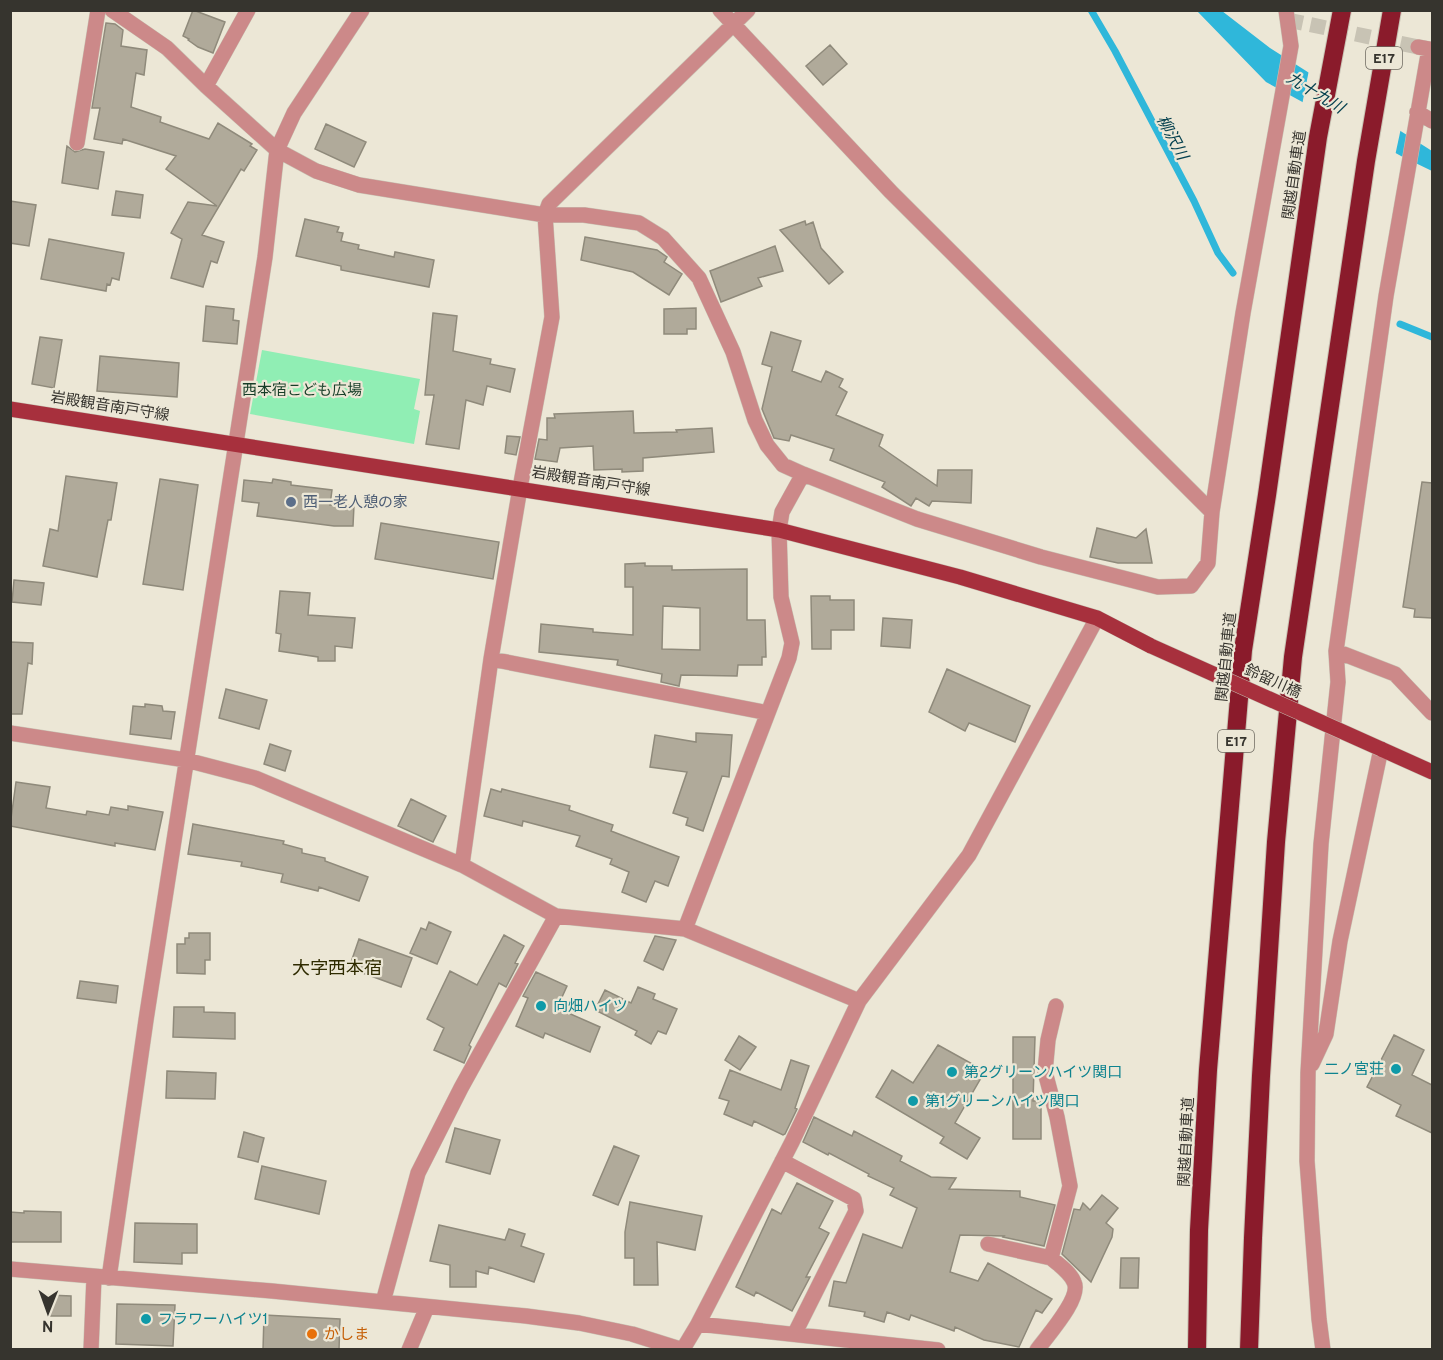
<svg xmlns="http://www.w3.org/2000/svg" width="1443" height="1360" font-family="Overpass,'Noto Sans JP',sans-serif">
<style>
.green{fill:#90eeb4}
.water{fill:#2fb7da}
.pier{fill:#ece7d6}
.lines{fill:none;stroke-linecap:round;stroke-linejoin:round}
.stream{stroke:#2fb7da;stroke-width:7}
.building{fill:#b0aa9a;stroke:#8f8a7b;stroke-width:1.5;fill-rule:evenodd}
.minor-tunnel{stroke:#c8c3b4;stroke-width:15;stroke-dasharray:15 8;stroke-linecap:butt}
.minor-casing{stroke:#c8c3b4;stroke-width:16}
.major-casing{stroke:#c8c3b4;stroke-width:16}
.highway-casing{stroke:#c8c3b4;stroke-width:20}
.minor{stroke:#cc8989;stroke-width:15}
.major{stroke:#a7303d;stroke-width:15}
.highway{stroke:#8a1b2b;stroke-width:18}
.major-bridge-casing{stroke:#c8c3b4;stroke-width:16;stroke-linecap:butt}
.major-bridge{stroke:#a7303d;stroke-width:15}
.service-dot{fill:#5c6f8a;stroke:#ece7d6;stroke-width:2}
.culture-dot{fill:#0f9aa8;stroke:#ece7d6;stroke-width:2}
.food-dot{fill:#e8710a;stroke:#ece7d6;stroke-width:2}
.labels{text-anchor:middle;stroke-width:4.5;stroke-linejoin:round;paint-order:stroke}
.shield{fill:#ece7d6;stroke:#6d6a60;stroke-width:1.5}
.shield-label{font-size:14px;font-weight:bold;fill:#36342e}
.street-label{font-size:15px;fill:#36342e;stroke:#ece7d6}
.park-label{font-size:15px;fill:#163d27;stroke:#ece7d6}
.service-label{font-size:15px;fill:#4e5e75;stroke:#ece7d6;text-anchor:start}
.culture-label{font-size:15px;fill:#0d838f;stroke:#ece7d6;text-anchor:start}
.food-label{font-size:15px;fill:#c56008;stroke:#ece7d6;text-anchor:start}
.water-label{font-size:16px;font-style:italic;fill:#074250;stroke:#ece7d6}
.quarter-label{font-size:18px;fill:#2f2b00;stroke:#ece7d6}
</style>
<rect width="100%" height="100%" fill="#ece7d6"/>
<path class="green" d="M 262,350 L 420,379 L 414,409 L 420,411 L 414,444 L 250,414 Z"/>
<path class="water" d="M 1197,11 L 1222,11 L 1270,48 L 1432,151 L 1432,171 L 1401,156 L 1266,82 Z"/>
<path class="pier" d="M 1309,70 L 1401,128 L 1395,156 L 1302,105 Z"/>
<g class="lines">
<path class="stream" d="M 1091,10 L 1115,51 L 1194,201 L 1218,253 L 1233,273
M 1400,324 L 1432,337"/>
</g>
<path class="building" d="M 193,10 L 225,22 L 213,53 L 198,47 L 188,40 L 189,39 L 183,36 Z
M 106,23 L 115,24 L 123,30 L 121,46 L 147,50 L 144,75 L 136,73 L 131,107 L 161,117 L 160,122 L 209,139 L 218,123 L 252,144 L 250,146 L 257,150 L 244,171 L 241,169 L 202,235 L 224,242 L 217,263 L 211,261 L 203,287 L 171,278 L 182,239 L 171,233 L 188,202 L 217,206 L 166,169 L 176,156 L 123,139 L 122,144 L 94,139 L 100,108 L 92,108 Z
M 830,45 L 847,64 L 823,85 L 806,66 Z
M 326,124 L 366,142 L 354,167 L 315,149 Z
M 67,146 L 75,152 L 85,149 L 104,152 L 98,189 L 62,183 Z
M 116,191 L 143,195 L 140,218 L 112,215 Z
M 10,201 L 36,205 L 29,246 L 10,243 Z
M 305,219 L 339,227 L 337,232 L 343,233 L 341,241 L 359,245 L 358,249 L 394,257 L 395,252 L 434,260 L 429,287 L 341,270 L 341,266 L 296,256 Z
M 805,221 L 806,225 L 813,222 L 821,248 L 843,272 L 829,284 L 780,230 Z
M 585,237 L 657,250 L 667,257 L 664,262 L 682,274 L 669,295 L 633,272 L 581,260 Z
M 49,239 L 124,253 L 119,280 L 112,278 L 110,285 L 107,284 L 106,291 L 41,279 Z
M 775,246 L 783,271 L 758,278 L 762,286 L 721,302 L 710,271 Z
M 206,306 L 234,309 L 233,320 L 239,321 L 237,344 L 203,341 Z
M 696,308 L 696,329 L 687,329 L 687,334 L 664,334 L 664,309 Z
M 433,313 L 457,316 L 453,351 L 491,359 L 490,364 L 515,369 L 510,392 L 487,386 L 483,405 L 466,400 L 459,449 L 426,444 L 434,395 L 425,395 Z
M 771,332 L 801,341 L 792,371 L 821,382 L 826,371 L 843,379 L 839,387 L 847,392 L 836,415 L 883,435 L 879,446 L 937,486 L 938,470 L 972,470 L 971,503 L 932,501 L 929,506 L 916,498 L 911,506 L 882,487 L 885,482 L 830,460 L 834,449 L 791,435 L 789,441 L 774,438 L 762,409 L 772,367 L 762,364 Z
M 40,337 L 62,340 L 54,388 L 32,384 Z
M 100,356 L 179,363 L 177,397 L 97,391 Z
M 633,411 L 634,433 L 677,432 L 676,430 L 712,428 L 714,452 L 643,458 L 643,471 L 622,472 L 622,469 L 594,470 L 593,446 L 560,448 L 557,462 L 535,459 L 539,439 L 547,440 L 547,418 L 555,418 L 554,414 Z
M 507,436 L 520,437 L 516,455 L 505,453 Z
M 66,476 L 117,483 L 111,520 L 108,520 L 97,577 L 43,566 L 50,529 L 58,531 Z
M 160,479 L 198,485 L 183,590 L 143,584 Z
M 273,479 L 291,482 L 291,485 L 332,490 L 330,505 L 354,505 L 353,526 L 334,526 L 257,516 L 259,503 L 242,501 L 244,480 L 272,483 Z
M 1422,482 L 1432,483 L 1432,618 L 1414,617 L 1415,609 L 1403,607 Z
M 381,523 L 499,542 L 493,579 L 375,559 Z
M 1097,528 L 1136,538 L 1146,529 L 1152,563 L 1118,563 L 1090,557 Z
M 645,563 L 645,566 L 672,566 L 672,570 L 747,569 L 747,620 L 765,620 L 766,657 L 762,657 L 762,665 L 738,665 L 737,676 L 681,675 L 679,686 L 661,682 L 662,674 L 617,665 L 618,660 L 539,652 L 541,624 L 593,629 L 593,632 L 633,635 L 633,587 L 625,587 L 625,564 ZM 663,606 L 700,608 L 700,650 L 662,649 Z
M 14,580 L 44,583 L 41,605 L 12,602 Z
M 280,591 L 310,593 L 308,615 L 355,618 L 352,648 L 335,646 L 335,661 L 318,661 L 318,657 L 279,651 L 281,634 L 276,633 Z
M 811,596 L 830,596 L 830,600 L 854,600 L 854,630 L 831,630 L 831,649 L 812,649 Z
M 883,618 L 912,620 L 910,648 L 881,646 Z
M 10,642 L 33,643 L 32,664 L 28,663 L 22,714 L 10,714 Z
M 947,669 L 1030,706 L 1015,742 L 969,723 L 965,731 L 929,712 Z
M 226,689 L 267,700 L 259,729 L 219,718 Z
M 145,704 L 162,706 L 163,711 L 175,712 L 171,739 L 130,734 L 133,706 L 145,707 Z
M 696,733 L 732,735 L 729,777 L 722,776 L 703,831 L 686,825 L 688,818 L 673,813 L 687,772 L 650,767 L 655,735 L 696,742 Z
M 270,744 L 291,751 L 285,771 L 264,764 Z
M 16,782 L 50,787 L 46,808 L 86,815 L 87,811 L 109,815 L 111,807 L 128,810 L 128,806 L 163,812 L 155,850 L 115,843 L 115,846 L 10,826 Z
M 491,789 L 501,792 L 502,789 L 570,806 L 569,810 L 613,825 L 611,831 L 679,857 L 668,886 L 655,881 L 646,902 L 622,892 L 629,872 L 610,864 L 612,859 L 576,846 L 580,836 L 523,821 L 522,826 L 484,816 Z
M 411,799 L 446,816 L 433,842 L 398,826 Z
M 193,824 L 284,841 L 283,844 L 302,849 L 302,853 L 325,858 L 325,861 L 368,877 L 359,901 L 319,887 L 318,891 L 281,882 L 283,874 L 241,866 L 242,862 L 188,854 Z
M 429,922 L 451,932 L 437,964 L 410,953 L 421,928 L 426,930 Z
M 189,933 L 210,933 L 210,960 L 205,960 L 205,974 L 177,973 L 177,944 L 185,944 L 185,938 L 189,938 Z
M 504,935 L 524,946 L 515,963 L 518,964 L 506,987 L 499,983 L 469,1045 L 471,1047 L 464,1063 L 434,1050 L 444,1028 L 427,1019 L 450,971 L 477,985 Z
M 655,936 L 676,940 L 663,970 L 644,961 Z
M 359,939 L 412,958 L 401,987 L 349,968 Z
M 536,972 L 567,986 L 557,1008 L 600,1027 L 590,1052 L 545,1033 L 543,1038 L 516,1026 L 528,998 L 523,996 Z
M 80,981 L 118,986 L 116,1003 L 77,998 Z
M 638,987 L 655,994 L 653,999 L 677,1009 L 666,1034 L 658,1031 L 651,1044 L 635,1035 L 637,1031 L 595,1010 L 605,990 L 631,1003 Z
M 174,1007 L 204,1007 L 204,1012 L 235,1013 L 235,1039 L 173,1037 Z
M 1394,1035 L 1424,1050 L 1412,1075 L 1432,1085 L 1432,1133 L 1396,1116 L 1401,1105 L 1367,1087 Z
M 739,1036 L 756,1047 L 740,1070 L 725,1060 Z
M 1013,1037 L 1035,1037 L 1033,1101 L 1041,1101 L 1041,1139 L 1013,1139 Z
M 938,1045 L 985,1071 L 955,1123 L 980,1138 L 967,1159 L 940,1143 L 944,1137 L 876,1097 L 892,1070 L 913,1083 Z
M 791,1060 L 809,1066 L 795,1108 L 797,1109 L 785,1134 L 783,1135 L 754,1121 L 752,1126 L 724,1114 L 729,1101 L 719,1098 L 730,1070 L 781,1090 Z
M 167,1071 L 216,1073 L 215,1099 L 166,1098 Z
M 814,1117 L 852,1136 L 854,1131 L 902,1156 L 900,1161 L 931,1177 L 956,1178 L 949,1189 L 1020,1191 L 1020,1197 L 1055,1205 L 1044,1246 L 1003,1237 L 1004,1236 L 960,1235 L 950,1272 L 978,1281 L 988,1263 L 1052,1299 L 1042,1313 L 1036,1310 L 1019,1347 L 984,1340 L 955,1327 L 954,1331 L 911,1315 L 909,1320 L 887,1312 L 884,1322 L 864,1316 L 865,1312 L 829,1306 L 834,1281 L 846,1283 L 863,1234 L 902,1248 L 917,1208 L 890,1195 L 894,1188 L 868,1176 L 869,1174 L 829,1153 L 828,1155 L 803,1142 Z
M 455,1128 L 500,1140 L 490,1174 L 446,1162 Z
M 244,1132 L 264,1138 L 258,1162 L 238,1157 Z
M 614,1146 L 639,1156 L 618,1205 L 593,1195 Z
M 262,1166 L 326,1181 L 319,1214 L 255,1199 Z
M 797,1183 L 833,1201 L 819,1228 L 829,1233 L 806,1277 L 810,1277 L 792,1311 L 756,1292 L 754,1296 L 736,1287 L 772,1209 L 781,1214 Z
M 1102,1195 L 1118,1208 L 1106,1223 L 1113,1229 L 1112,1237 L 1091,1282 L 1062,1254 L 1074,1209 L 1080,1210 L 1083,1203 L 1090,1210 Z
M 630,1202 L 702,1216 L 695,1250 L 657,1242 L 658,1285 L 634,1285 L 634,1258 L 625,1258 L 625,1232 Z
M 24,1211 L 61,1212 L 61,1242 L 10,1242 L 10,1212 L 24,1213 Z
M 135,1223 L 197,1224 L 197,1253 L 182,1253 L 182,1264 L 134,1262 Z
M 439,1225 L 505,1240 L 509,1229 L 525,1234 L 521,1246 L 544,1254 L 534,1282 L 489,1267 L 488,1274 L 476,1271 L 476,1287 L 450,1287 L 450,1265 L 430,1261 Z
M 1121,1258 L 1139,1258 L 1138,1288 L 1120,1288 Z
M 48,1295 L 71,1296 L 71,1316 L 47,1316 Z
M 117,1304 L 175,1305 L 173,1346 L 116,1344 Z
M 264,1315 L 340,1319 L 339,1350 L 263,1350 Z"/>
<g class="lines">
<path class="minor-tunnel" d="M 1288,20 L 1418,47"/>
<defs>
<path id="minor" d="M 720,10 L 891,192 L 1212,512
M 206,86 L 248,10
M 1417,112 L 1432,121
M 77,143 L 98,10
M 803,474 L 917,519 L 1041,557 L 1158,587 L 1191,586 L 1208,563 L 1212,512 L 1243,313 L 1291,46 L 1286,10
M 1336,651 L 1395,674 L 1432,713
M 491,659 L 768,713
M 10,733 L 186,760 L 255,778 L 462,865 L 556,916 L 685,929 L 789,658 L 792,643 L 781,597 L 779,530 L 782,512 L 803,474 L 783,465 L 767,445 L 755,420 L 733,352 L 699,278 L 663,238 L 639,223 L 584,215 L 545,215 L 359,185 L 316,171 L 277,150 L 206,86 L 167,48 L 112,10
M 462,865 L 491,659 L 520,488 L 552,317 L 545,215 L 549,204 L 748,10
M 685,929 L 859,1001
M 1312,1064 L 1326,1034 L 1340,941 L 1381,749
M 782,1161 L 854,1199 L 856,1211 L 795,1333
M 988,1244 L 1051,1258
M 10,1269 L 272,1291 L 526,1316 L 579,1323 L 632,1334 L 683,1350
M 109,1278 L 146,1020 L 265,257 L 277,150 L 294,113 L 362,10
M 383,1302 L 418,1173 L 461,1088 L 556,916
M 698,1324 L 792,1142 L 859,1001 L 969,855 L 1097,618
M 683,1349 L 698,1324 L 938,1350
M 91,1350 L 94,1277
M 409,1350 L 427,1307
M 1037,1350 C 1047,1336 1082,1298 1074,1282 C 1070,1272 1059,1265 1051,1258 L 1070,1186 L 1057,1117 L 1045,1072 L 1048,1040 L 1056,1006
M 1323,1350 L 1319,1319 L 1307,1161 L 1308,1073 L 1321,844 L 1338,682 L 1336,651 L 1386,296 L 1429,49 L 1418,47"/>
<path id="major" d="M 10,409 L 779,530 L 960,577 L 1097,618 L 1151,646
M 1381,749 L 1432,772"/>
<path id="highway" d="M 1197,1350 L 1199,1230 L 1208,1070 L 1243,650 L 1267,495 L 1318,137 L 1342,10
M 1249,1350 L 1253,1238 L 1261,1076 L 1276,842 L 1293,657 L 1366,161 L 1392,10"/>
</defs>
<use href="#minor" class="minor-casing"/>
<use href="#major" class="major-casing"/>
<use href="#highway" class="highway-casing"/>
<use href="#minor" class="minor"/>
<use href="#major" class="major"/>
<use href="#highway" class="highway"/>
<defs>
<path id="major-bridge" d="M 1151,646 L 1381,749"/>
</defs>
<use href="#major-bridge" class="major-bridge-casing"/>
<use href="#major-bridge" class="major-bridge"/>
</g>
<circle class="service-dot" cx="291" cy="502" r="6"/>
<g class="culture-dot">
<circle cx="541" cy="1006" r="6"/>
<circle cx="1396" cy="1069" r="6"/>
<circle cx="952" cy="1072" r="6"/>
<circle cx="913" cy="1101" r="6"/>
<circle cx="146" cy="1319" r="6"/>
</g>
<circle class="food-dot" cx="312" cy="1334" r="6"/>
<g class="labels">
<g class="shield">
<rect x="1366" y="47" width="36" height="22" rx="4.5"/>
<rect x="1218" y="730" width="36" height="22" rx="4.5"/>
</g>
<g class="shield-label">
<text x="1384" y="63">E17</text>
<text x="1236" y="746">E17</text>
</g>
<g class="street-label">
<text transform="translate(1294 175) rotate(-82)" y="5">関越自動車道</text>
<text transform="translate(110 406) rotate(9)" y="5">岩殿観音南戸守線</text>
<text transform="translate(591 481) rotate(9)" y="5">岩殿観音南戸守線</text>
<text transform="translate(1226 657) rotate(-84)" y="5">関越自動車道</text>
<text transform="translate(1273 681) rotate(24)" y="5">鈴留川橋</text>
<text transform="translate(1186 1142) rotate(-87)" y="5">関越自動車道</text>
</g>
<g class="park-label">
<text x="302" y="395">西本宿こども広場</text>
</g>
<g class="service-label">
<text x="303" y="507">西一老人憩の家</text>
</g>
<g class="culture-label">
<text x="553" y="1011">向畑ハイツ</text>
<text x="1384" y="1074" text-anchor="end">二ノ宮荘</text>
<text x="964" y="1077">第2グリーンハイツ関口</text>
<text x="925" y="1106">第1グリーンハイツ関口</text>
<text x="158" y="1324">フラワーハイツ1</text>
</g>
<g class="food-label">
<text x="324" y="1339">かしま</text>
</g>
<g class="water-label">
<text transform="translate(1316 92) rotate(31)" y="6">九十九川</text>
<text transform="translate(1173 137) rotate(62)" y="6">柳沢川</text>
</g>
<g class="quarter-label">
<text x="337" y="974">大字西本宿</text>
</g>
</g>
<rect width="1443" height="1360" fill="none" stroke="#36342e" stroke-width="24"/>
<g transform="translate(48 1312) rotate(181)" stroke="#ece7d6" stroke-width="4.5" paint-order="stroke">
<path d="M0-4.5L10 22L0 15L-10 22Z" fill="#36342e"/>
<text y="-9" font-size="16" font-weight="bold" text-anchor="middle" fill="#36342e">N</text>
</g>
</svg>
